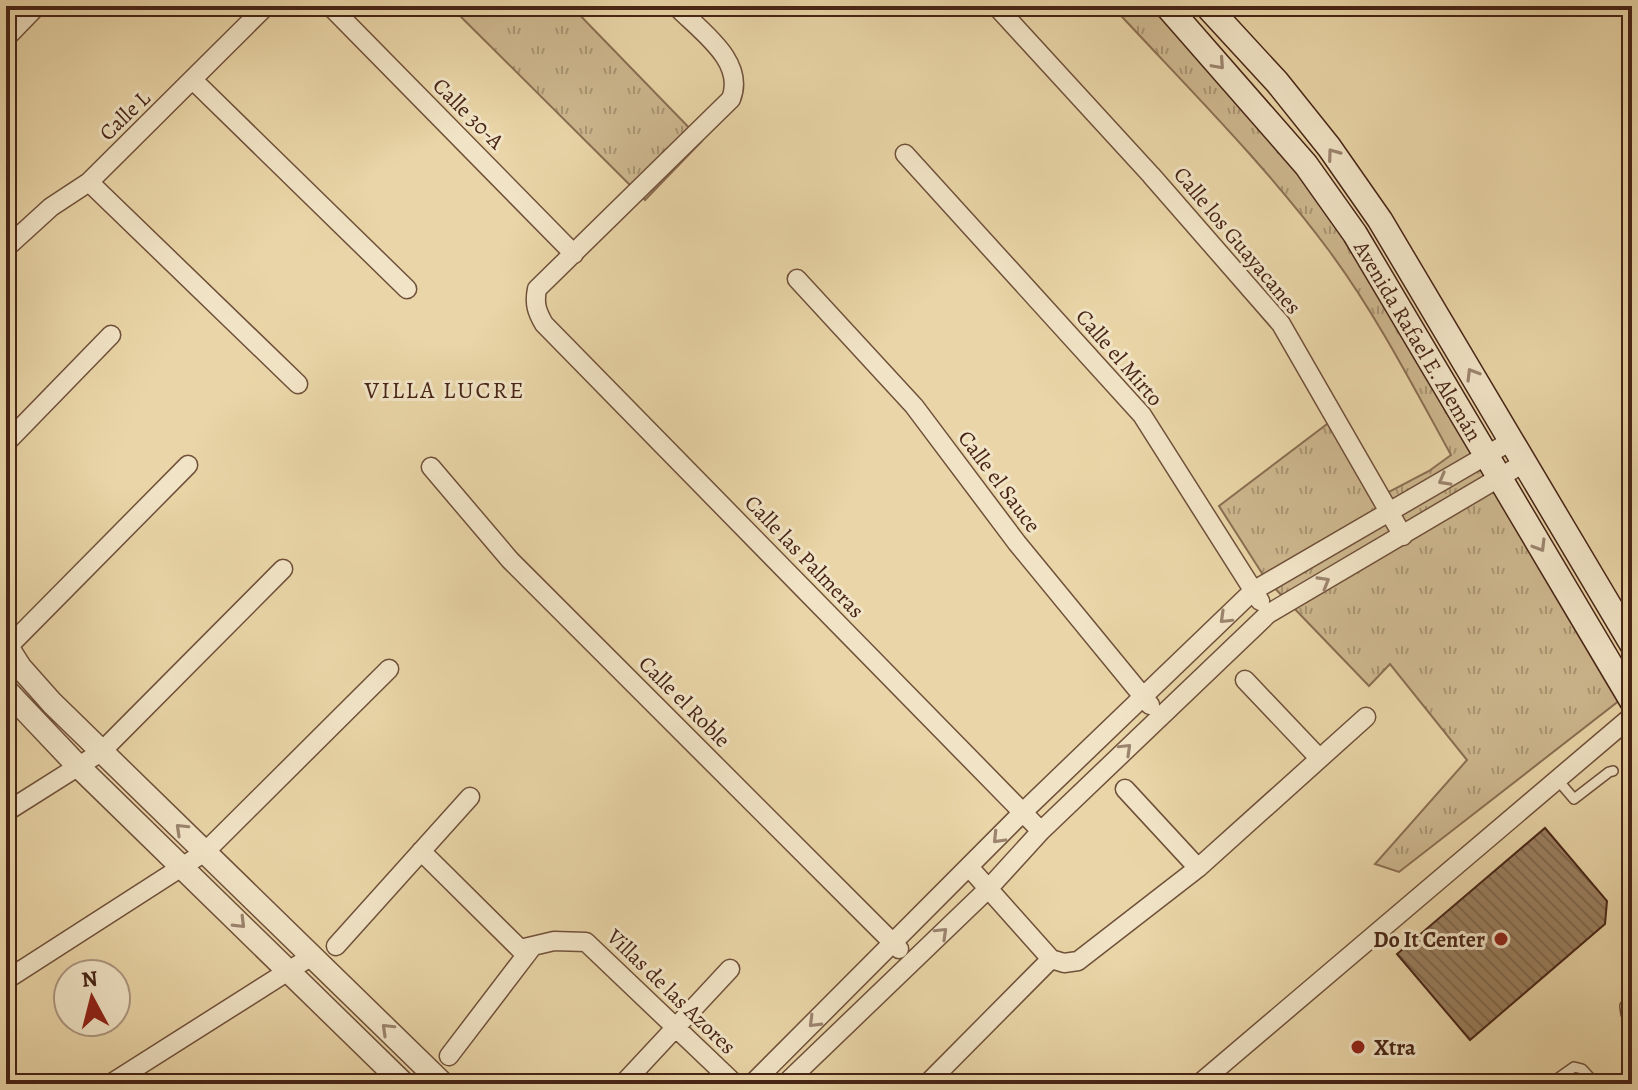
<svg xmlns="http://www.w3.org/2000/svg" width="1638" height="1090" font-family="Alegreya,serif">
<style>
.park{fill:url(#park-tufts);stroke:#8a6e52;stroke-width:2}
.building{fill:url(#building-back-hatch);stroke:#472416;stroke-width:2}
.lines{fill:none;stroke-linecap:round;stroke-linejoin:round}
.service-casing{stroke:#70503a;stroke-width:12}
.minor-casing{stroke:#70503a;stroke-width:21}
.tertiary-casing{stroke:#70503a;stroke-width:25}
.secondary-casing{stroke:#472416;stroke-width:27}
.service{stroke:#f1e4c6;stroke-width:9}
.minor{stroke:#f1e4c6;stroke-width:18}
.tertiary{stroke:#f1e4c6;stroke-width:22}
.secondary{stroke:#f1e4c6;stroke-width:24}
.oneway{stroke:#9c846e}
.poi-dot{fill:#8f2418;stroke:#f1e4c6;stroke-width:3}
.labels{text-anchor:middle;stroke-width:6;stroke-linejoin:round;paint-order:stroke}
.street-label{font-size:22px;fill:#472416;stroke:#f1e4c6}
.poi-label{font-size:22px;font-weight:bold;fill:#472416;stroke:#f1e4c6;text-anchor:end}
.neighbourhood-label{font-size:24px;letter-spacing:2px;fill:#472416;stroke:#f1e4c6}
</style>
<defs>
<pattern id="park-tufts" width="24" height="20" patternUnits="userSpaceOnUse" patternTransform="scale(2)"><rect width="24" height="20" fill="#cdb78e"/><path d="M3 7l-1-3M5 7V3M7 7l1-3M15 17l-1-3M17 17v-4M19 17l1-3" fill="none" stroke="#a89573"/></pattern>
<pattern id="building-back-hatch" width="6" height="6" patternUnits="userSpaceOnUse" patternTransform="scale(2)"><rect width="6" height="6" fill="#9b8061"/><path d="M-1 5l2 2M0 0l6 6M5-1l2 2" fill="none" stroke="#80694f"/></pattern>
</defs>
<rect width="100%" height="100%" fill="#e9d5a7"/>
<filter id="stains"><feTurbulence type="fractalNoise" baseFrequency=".0025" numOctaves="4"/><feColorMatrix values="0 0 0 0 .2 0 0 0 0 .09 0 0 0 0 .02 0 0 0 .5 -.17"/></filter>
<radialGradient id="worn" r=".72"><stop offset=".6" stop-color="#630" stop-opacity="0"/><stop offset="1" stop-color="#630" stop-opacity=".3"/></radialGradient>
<path class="park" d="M 450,6 L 571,6 L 702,141 L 645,200 Z
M 1112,6 L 1152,6 L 1306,178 L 1356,248 L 1620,700 L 1399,872 L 1375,864 L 1467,760 L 1390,664 L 1369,686 L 1265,578 L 1219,506 L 1339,415 L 1387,493 L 1429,471 L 1451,455 C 1413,386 1377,316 1330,252 C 1265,164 1186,86 1112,6 Z"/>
<path class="building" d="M 1545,828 L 1607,901 L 1605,924 L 1470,1040 L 1397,954 Z"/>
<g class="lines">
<defs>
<path id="service" d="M 1556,778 L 1574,799 L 1609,772 L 1613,771
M 1632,998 L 1625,1006 L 1626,1014 L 1632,1022
M 1550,1084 L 1574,1067 L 1582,1069 L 1596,1084"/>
<path id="minor" d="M 330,6 L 574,254
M 676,6 C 700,31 746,61 731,99 L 537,289 C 534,304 537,312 544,324 L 1041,831
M 996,6 L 1151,175 L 1281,324 L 1403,536
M 6,38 L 37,6
M 193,80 L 407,289
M 905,154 L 1142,415 L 1260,601
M 89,182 L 298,384
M 6,248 L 51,207 L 89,182 L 266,6
M 797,279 L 914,406 L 1017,543 L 1150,705
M 6,443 L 111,335
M 431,467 L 510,560 L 899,949
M 6,649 L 188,465
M 1245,680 L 1319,758
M 1125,789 L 1198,868
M 6,812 L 101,752 L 283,569
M 421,851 L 520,949 L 554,941 L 586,942 L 735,1084
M 969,867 L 1051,959 L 1064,963 L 1078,961 L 1198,868 L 1366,717
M 336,946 L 470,797
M 6,980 L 205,852 L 389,669
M 449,1056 L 533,946
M 110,1084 L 312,956
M 623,1084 L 730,969
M 752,1084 L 1023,812 L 1253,591 L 1511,441
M 785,1084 L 989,888 L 1041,831 L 1268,614 L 1524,463
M 927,1084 L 1051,959
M 1199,1084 L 1632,716"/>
<path id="tertiary" d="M 6,645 L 20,667 L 52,703 L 443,1084
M 6,690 L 78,766 L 404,1084"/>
<g id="secondary">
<path id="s1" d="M 1167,6 L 1306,165 L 1355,234 L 1632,701"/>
<path d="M 1207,6 L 1277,82 L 1329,147 L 1380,220 L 1632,644"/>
</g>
</defs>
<use href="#service" class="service-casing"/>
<use href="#minor" class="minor-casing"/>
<use href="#tertiary" class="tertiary-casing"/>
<use href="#secondary" class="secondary-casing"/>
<use href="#service" class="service"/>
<use href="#minor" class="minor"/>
<use href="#tertiary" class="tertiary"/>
<use href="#secondary" class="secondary"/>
</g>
<defs><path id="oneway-chevron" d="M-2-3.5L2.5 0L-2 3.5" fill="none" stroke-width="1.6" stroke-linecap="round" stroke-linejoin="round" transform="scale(2)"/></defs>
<g class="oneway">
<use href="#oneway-chevron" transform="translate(1219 64) rotate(48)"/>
<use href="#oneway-chevron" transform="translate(1333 154) rotate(-126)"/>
<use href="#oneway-chevron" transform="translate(1472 374) rotate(-121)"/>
<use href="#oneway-chevron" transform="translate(1444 480) rotate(151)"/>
<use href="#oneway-chevron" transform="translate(1540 546) rotate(59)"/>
<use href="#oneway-chevron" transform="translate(1324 582) rotate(-30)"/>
<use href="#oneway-chevron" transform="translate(1225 618) rotate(136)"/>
<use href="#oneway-chevron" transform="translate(1126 749) rotate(-44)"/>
<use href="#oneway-chevron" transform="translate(181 829) rotate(-136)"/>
<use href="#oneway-chevron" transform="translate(998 838) rotate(134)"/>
<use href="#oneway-chevron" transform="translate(240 923) rotate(45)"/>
<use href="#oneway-chevron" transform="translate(942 933) rotate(-44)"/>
<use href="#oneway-chevron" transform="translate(814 1022) rotate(135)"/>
<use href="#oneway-chevron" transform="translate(387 1029) rotate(-136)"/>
</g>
<g class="poi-dot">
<circle cx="1501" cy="939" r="8"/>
<circle cx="1358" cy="1047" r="8"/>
</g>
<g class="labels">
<g class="street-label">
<text transform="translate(469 113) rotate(45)" y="8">Calle 30-A</text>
<text transform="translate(124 115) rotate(-44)" y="8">Calle L</text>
<text transform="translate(1238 240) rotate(50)" y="8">Calle los Guayacanes</text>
<text dy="8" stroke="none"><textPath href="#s1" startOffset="420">Avenida Rafael E. Alemán</textPath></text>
<text transform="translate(1120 357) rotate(49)" y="8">Calle el Mirto</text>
<text transform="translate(1000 481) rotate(53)" y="8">Calle el Sauce</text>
<text transform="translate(805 556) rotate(46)" y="8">Calle las Palmeras</text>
<text transform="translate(685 701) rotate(45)" y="8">Calle el Roble</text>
<text transform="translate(672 991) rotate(44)" y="8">Villas de las Azores</text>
</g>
<g class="poi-label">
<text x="1485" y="947">Do It Center</text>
<text x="1374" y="1055" text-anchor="start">Xtra</text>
</g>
<g class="neighbourhood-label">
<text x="445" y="398">VILLA LUCRE</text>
</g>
</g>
<rect width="1638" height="1090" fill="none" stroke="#e9d5a7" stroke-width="32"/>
<rect x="8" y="8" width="1622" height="1074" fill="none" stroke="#472416" stroke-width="4"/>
<rect x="16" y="16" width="1606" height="1058" fill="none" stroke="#472416" stroke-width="2"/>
<g transform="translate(92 998) rotate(353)"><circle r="38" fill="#f1e4c6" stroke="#ad9780" stroke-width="2"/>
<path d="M0-6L14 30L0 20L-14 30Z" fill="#8f2418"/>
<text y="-12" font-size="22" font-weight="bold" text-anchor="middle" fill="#472416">N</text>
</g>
<rect width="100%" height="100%" filter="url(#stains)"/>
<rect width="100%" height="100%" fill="url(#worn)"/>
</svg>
